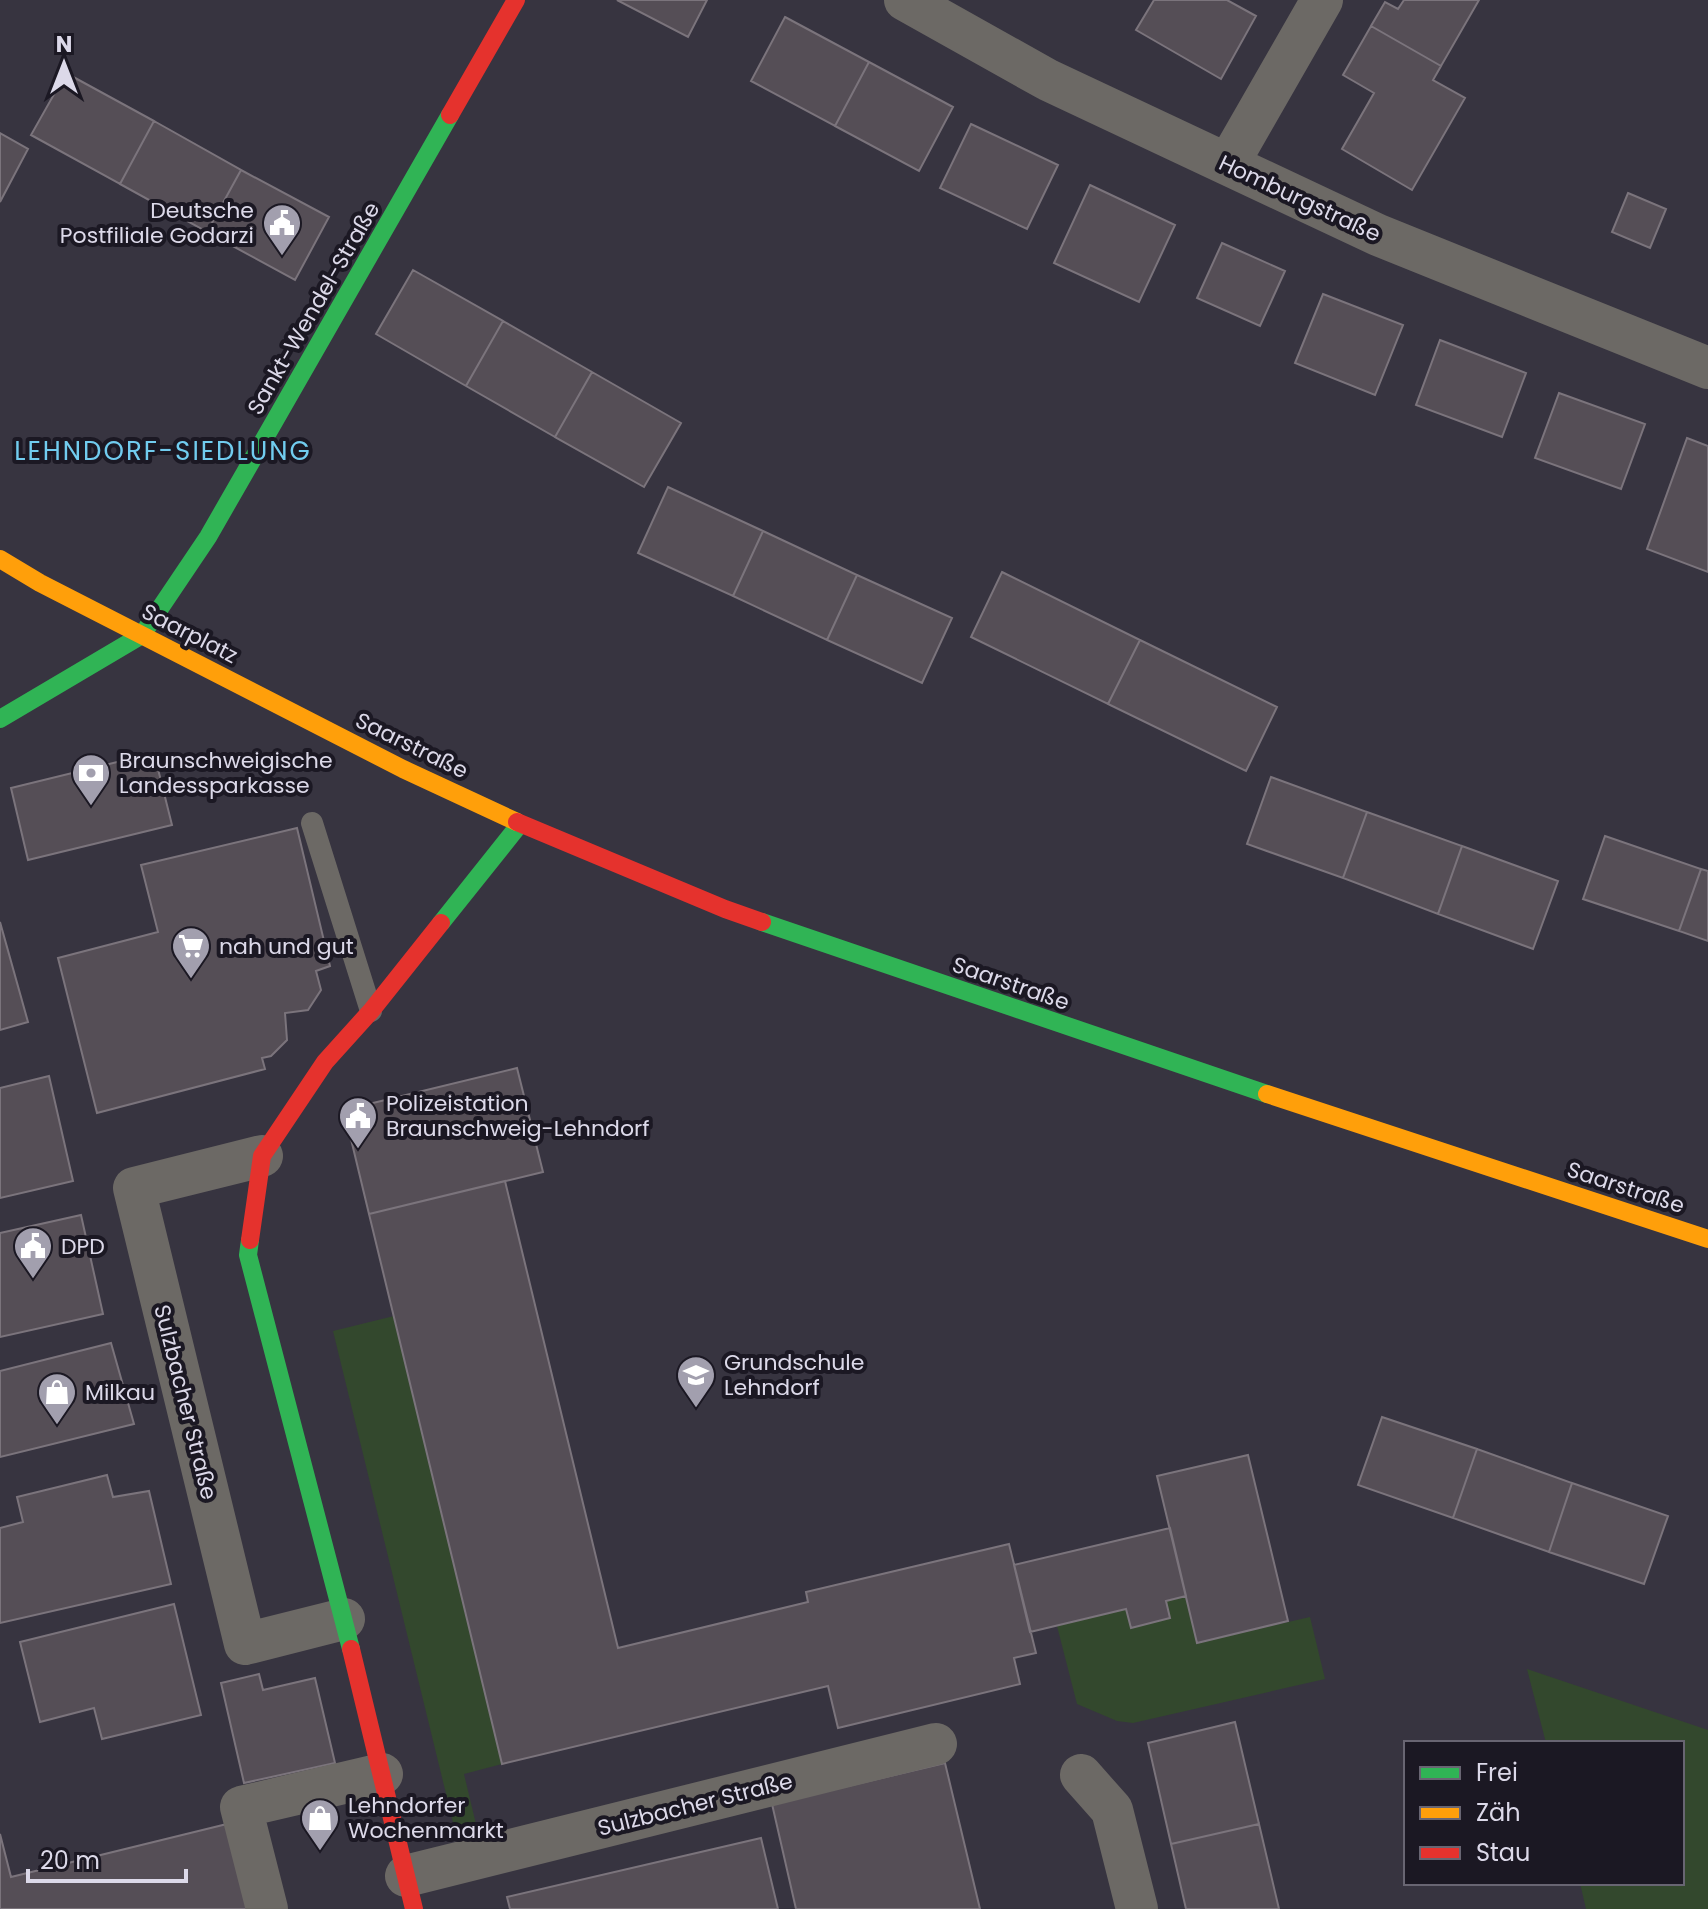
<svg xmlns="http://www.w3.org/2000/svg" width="1708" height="1909" font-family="Poppins,sans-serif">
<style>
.green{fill:#33482d}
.building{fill:#554e56;stroke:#7b747c;stroke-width:2}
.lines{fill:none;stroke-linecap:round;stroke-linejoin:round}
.lane{stroke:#6c6965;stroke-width:22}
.street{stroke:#6c6965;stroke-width:42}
.fast{stroke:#30b455;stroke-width:18}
.slow{stroke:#ff9f0a;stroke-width:18}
.jam{stroke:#e5322d;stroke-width:18}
.labels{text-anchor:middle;stroke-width:8;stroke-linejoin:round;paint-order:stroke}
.street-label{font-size:22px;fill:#dcd9e9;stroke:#1b1823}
.poi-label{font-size:22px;fill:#dcd9e9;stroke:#1b1823;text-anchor:start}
.quarter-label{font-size:26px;letter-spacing:2px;fill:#71ccef;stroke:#1b1823}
</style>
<rect width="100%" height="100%" fill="#373440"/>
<path class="green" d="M 394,1316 L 502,1764 L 464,1774 L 480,1841 L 459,1847 L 333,1331 Z
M 1186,1596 L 1197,1643 L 1310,1617 L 1325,1679 L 1133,1723 L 1117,1721 L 1077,1704 L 1057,1626 L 1126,1609 L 1131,1628 L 1170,1618 L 1166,1601 Z
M 1527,1669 L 1708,1730 L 1708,1909 L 1586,1909 L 1580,1883 L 1682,1883 L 1682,1743 L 1546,1743 Z"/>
<path class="building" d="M 617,0 L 707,0 L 688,37 Z
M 1154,0 L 1227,0 L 1256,16 L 1221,79 L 1136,30 Z
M 1404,0 L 1479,0 L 1441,66 L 1371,26 L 1385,2 L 1398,9 Z
M 785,17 L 869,62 L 835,126 L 751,81 Z
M 1371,26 L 1441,66 L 1433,80 L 1465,98 L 1412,190 L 1342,149 L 1374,93 L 1343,75 Z
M 869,62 L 953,107 L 919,171 L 835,126 Z
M 66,73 L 154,121 L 120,184 L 31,135 Z
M 154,121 L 241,170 L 207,232 L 120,184 Z
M 971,124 L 1058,165 L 1027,229 L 940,188 Z
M 0,133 L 28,149 L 0,202 Z
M 241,170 L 329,217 L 295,280 L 207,232 Z
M 1090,185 L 1175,225 L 1139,302 L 1054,263 Z
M 1628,193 L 1666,209 L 1650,248 L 1612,232 Z
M 1222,243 L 1285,271 L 1260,326 L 1197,298 Z
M 413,270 L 503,321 L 466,386 L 376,334 Z
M 1323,294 L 1403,325 L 1375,395 L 1295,363 Z
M 503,321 L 592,372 L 555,437 L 466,386 Z
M 1440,340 L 1526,373 L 1502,437 L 1416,405 Z
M 592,372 L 681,423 L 644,487 L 555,437 Z
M 1559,393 L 1645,424 L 1621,489 L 1535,458 Z
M 1687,438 L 1708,446 L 1708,572 L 1647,549 Z
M 668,487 L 763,531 L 733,596 L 638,553 Z
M 763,531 L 857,575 L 827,640 L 733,596 Z
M 1002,572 L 1140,640 L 1108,704 L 971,637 Z
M 857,575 L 952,618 L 922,683 L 827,640 Z
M 1140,640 L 1277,707 L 1246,771 L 1108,704 Z
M 154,753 L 172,825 L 28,860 L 11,788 Z
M 1271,777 L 1367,812 L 1343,878 L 1247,844 Z
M 1367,812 L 1462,846 L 1438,914 L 1343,878 Z
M 297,828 L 330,966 L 316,971 L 321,990 L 308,1010 L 285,1013 L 287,1040 L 271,1056 L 262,1058 L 265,1069 L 97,1113 L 58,958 L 158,932 L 141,865 Z
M 1605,836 L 1701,869 L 1679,931 L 1583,899 Z
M 1462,846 L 1558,881 L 1533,949 L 1438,914 Z
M 1701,869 L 1708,871 L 1708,941 L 1679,931 Z
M 0,922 L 28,1022 L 0,1030 Z
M 517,1068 L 543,1172 L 369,1214 L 344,1110 Z
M 49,1076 L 73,1181 L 0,1198 L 0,1088 Z
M 505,1181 L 618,1648 L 808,1602 L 806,1592 L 1009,1544 L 1036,1653 L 1014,1658 L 1020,1684 L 838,1728 L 828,1686 L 502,1764 L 369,1214 Z
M 81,1215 L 103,1314 L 0,1337 L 0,1233 Z
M 111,1343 L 134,1424 L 0,1457 L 0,1371 Z
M 1382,1417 L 1477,1449 L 1453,1518 L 1358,1485 Z
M 1477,1449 L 1572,1483 L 1549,1552 L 1453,1518 Z
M 1248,1455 L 1288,1621 L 1197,1643 L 1157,1476 Z
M 107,1475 L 113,1497 L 149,1491 L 171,1584 L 0,1623 L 0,1528 L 23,1522 L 17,1497 Z
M 1572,1483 L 1668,1516 L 1644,1584 L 1549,1552 Z
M 1170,1528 L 1186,1596 L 1166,1601 L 1170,1618 L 1131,1628 L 1126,1609 L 1030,1632 L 1014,1565 Z
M 174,1604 L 201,1715 L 102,1739 L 94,1708 L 40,1722 L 20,1642 Z
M 259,1674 L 263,1690 L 315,1678 L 335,1763 L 244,1783 L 221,1683 Z
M 1235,1722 L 1259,1824 L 1171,1844 L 1148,1743 Z
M 945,1763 L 980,1909 L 796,1909 L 772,1804 Z
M 231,1823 L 252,1909 L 0,1909 L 0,1834 L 11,1877 Z
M 1259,1824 L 1279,1909 L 1186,1909 L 1171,1844 Z
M 761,1838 L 778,1909 L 510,1909 L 507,1897 Z"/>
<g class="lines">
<path class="lane" d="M 312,823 L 371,1011"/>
<path class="street" d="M 905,0 L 1048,80 L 1378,235 L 1708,368
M 1228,164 L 1322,0
M 262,1156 L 134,1188 L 245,1644 L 344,1619
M 1081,1775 L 1112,1810 L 1137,1909
M 406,1876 L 936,1744
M 267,1909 L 241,1807 L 382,1774"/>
<path class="fast" d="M 0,719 L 142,635 L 208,537 L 450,115
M 762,922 L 1267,1094
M 441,923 L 520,824
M 250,1240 L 248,1255 L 351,1649"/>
<path class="slow" d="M 0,559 L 40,583 L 403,769 L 517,822
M 1267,1094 L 1708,1239"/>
<path class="jam" d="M 450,115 L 516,0
M 517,822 L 725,909 L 762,922
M 250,1240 L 262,1156 L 325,1062 L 371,1011 L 441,923
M 351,1649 L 414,1909"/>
</g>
<defs>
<symbol id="civic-pin" viewBox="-11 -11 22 30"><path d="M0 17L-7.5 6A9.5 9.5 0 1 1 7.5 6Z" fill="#a29fae" stroke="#1b1823"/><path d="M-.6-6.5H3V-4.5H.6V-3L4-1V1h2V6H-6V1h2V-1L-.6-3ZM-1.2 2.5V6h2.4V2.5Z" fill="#fff"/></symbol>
<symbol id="bank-pin" viewBox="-11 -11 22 30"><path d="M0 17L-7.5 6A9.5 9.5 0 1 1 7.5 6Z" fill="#a29fae" stroke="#1b1823"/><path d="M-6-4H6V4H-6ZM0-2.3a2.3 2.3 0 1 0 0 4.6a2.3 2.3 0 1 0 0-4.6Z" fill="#fff"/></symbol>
<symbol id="supermarket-pin" viewBox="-11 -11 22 30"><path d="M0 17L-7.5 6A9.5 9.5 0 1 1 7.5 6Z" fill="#a29fae" stroke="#1b1823"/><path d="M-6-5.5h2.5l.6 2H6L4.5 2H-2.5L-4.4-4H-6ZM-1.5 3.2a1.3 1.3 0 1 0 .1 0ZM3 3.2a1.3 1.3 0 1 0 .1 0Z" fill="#fff"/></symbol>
<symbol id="school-pin" viewBox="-11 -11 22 30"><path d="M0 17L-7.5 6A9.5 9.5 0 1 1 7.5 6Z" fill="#a29fae" stroke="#1b1823"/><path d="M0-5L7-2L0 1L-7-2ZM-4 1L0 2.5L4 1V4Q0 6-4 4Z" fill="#fff"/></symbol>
<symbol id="shop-pin" viewBox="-11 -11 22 30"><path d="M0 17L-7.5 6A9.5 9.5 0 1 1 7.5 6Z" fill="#a29fae" stroke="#1b1823"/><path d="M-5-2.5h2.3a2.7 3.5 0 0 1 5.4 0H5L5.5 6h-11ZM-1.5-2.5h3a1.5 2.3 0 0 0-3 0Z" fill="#fff"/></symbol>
</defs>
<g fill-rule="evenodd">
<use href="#civic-pin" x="260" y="201" width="44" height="60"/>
<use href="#bank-pin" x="69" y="751" width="44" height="60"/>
<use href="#supermarket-pin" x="169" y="924" width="44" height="60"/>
<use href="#civic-pin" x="336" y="1094" width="44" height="60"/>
<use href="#civic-pin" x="11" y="1224" width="44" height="60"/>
<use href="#school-pin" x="674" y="1353" width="44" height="60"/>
<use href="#shop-pin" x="35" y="1370" width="44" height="60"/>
<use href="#shop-pin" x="298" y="1796" width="44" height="60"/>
</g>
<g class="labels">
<g class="street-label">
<text transform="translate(1300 198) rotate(25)" y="8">Homburgstraße</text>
<text transform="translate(313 308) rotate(-60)" y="8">Sankt-Wendel-Straße</text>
<text transform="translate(190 633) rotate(27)" y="8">Saarplatz</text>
<text transform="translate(412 745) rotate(26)" y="8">Saarstraße</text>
<text transform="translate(1011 983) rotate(19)" y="8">Saarstraße</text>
<text transform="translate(1626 1187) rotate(18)" y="8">Saarstraße</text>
<text transform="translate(186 1402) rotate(76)" y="8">Sulzbacher Straße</text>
<text transform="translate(695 1804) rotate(-14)" y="8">Sulzbacher Straße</text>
</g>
<g class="poi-label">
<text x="254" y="218" text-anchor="end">Deutsche<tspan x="254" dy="25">Postfiliale Godarzi</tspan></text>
<text x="119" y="768">Braunschweigische<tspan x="119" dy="25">Landessparkasse</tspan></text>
<text x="219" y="954">nah und gut</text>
<text x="386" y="1111">Polizeistation<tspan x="386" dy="25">Braunschweig-Lehndorf</tspan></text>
<text x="61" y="1254">DPD</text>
<text x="724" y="1370">Grundschule<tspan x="724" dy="25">Lehndorf</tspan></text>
<text x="85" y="1400">Milkau</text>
<text x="348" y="1813">Lehndorfer<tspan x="348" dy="25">Wochenmarkt</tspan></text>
</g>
<g class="quarter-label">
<text x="163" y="460">LEHNDORF-SIEDLUNG</text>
</g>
</g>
<rect x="1404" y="1741" width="280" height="144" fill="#1b1823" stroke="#686572" stroke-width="2"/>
<rect x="1420" y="1767" width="40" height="12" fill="#30b455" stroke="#686572" stroke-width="2"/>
<text x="1476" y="1781" font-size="24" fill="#dcd9e9">Frei</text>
<rect x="1420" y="1807" width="40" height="12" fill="#ff9f0a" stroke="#686572" stroke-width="2"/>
<text x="1476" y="1821" font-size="24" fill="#dcd9e9">Zäh</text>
<rect x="1420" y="1847" width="40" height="12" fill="#e5322d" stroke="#686572" stroke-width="2"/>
<text x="1476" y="1861" font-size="24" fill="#dcd9e9">Stau</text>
<g transform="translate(64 64)" stroke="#1b1823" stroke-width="6" paint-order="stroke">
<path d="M0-6L14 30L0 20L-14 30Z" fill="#dcd9e9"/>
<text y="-12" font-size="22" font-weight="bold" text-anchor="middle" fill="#dcd9e9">N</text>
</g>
<path d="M28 1869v12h158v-12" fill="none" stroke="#dcd9e9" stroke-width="4"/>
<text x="40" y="1869" font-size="24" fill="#dcd9e9" stroke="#1b1823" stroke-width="6" paint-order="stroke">20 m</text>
</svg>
